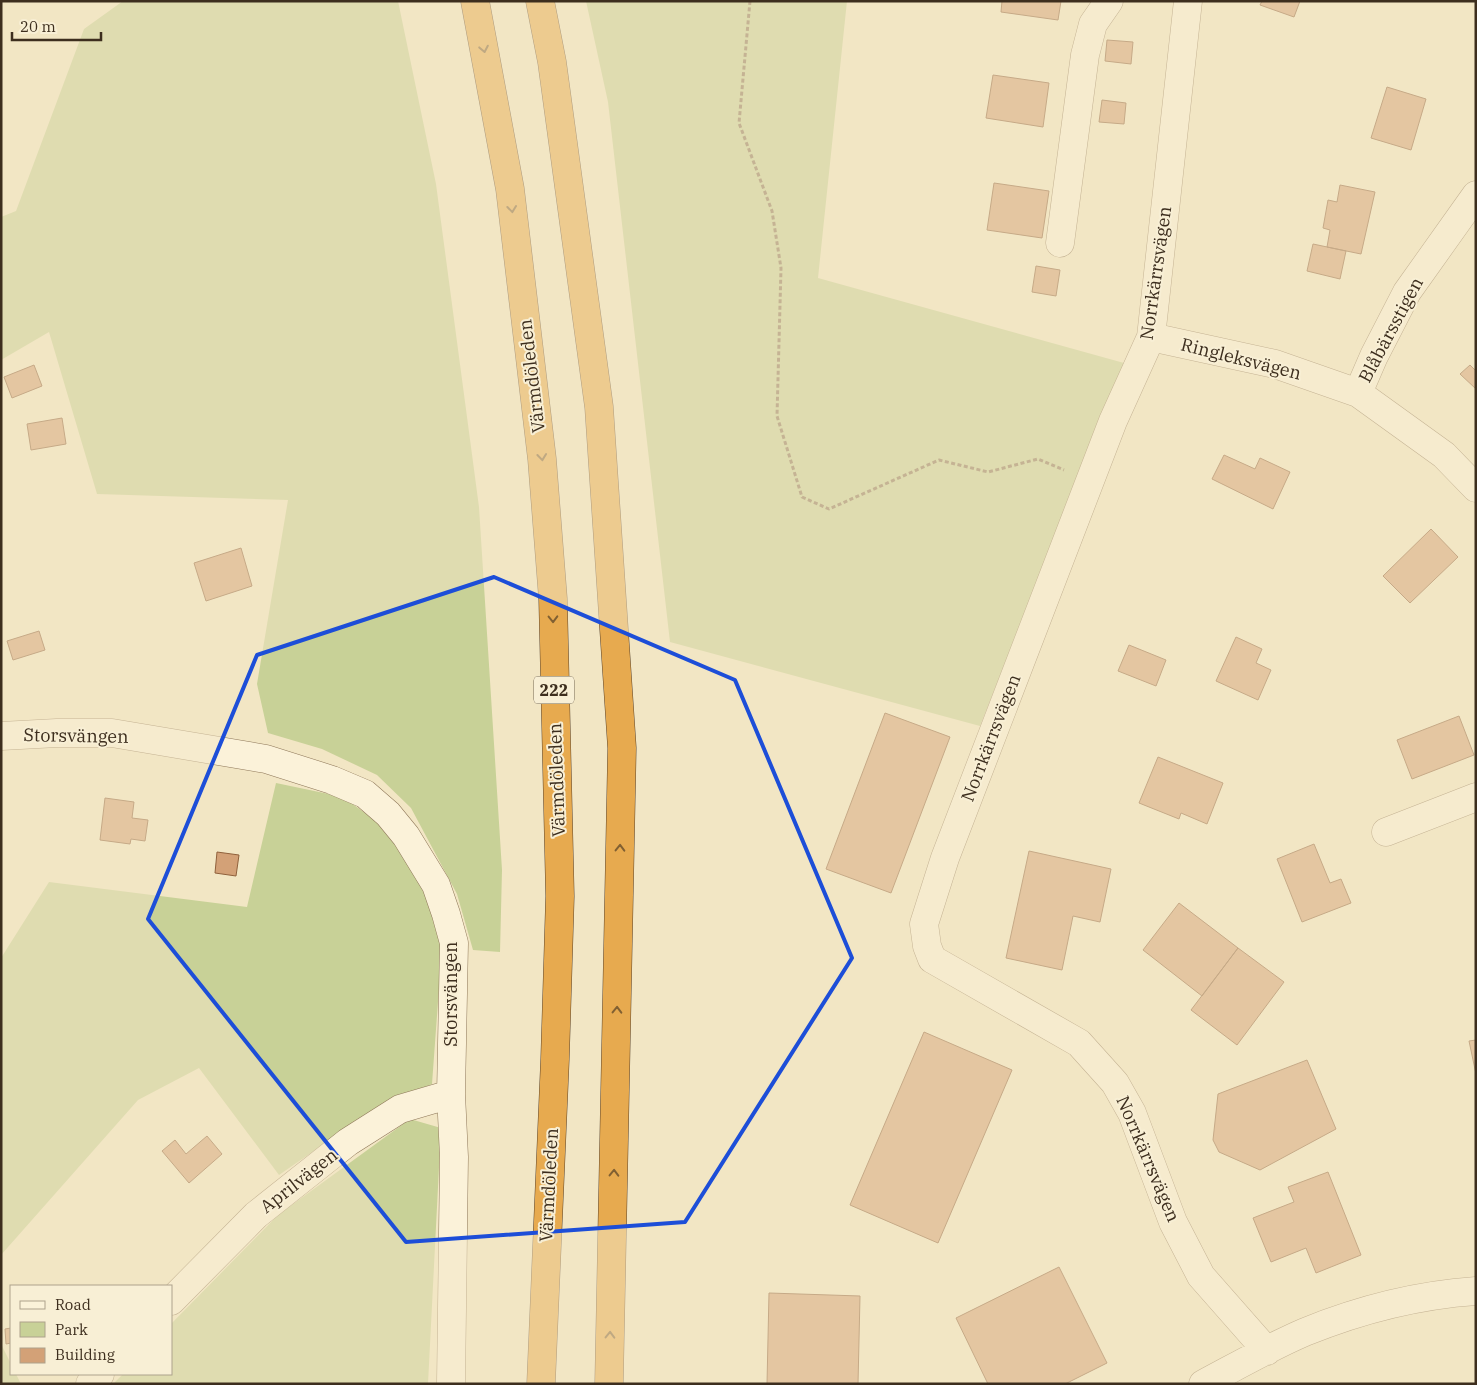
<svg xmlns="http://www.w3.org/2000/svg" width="1477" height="1385" font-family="'IBM Plex Serif',serif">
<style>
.green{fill:#c8d197}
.building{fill:#d3a177;stroke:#90613c}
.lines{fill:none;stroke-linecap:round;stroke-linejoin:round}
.minor-casing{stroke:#8e7759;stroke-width:29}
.highway-casing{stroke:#5c452d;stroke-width:29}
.path{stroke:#8e7759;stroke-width:3;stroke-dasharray:4 2.5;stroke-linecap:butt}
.minor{stroke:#fbf2d9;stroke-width:28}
.highway{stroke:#e7aa4f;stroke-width:28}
.oneway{stroke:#816032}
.marked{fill:none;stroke:#1d4ed8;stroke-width:4;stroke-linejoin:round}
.labels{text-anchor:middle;stroke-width:4;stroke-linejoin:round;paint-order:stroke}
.shield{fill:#f8efd5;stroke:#756855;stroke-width:1}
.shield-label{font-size:16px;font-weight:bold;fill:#3d2e1e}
.street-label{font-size:18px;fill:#3d2e1e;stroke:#f8efd5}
</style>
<rect width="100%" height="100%" fill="#f2e6c4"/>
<path class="green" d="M 123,1 L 398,1 L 436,184 L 479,507 L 502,870 L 500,952 L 473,950 L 457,894 L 411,808 L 377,775 L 322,749 L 268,733 L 257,684 L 288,500 L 97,494 L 49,332 L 1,360 L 1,217 L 16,211 L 84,29 Z
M 586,1 L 847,1 L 818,278 L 1124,363 L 980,726 L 670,642 L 608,102 Z
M 276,783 L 343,797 L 376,821 L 420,876 L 442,947 L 432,1084 L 376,1108 L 279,1175 L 199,1068 L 138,1100 L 1,1255 L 1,958 L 49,882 L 247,907 Z
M 410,1119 L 441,1128 L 428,1384 L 113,1384 L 123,1374 L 171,1374 L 171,1324 L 278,1215 Z
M 1,1344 L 11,1364 L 11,1374 L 16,1374 L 21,1384 L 1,1384 Z"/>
<path class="building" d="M 1002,1 L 1061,1 L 1058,20 L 1001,12 Z
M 1262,1 L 1300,1 L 1294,17 L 1260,5 Z
M 1107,40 L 1133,42 L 1131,64 L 1105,61 Z
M 993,75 L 1049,83 L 1043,127 L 986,118 Z
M 1387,87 L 1426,99 L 1411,150 L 1371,138 Z
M 1102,100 L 1126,103 L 1124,124 L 1099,122 Z
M 994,183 L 1049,191 L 1042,238 L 987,230 Z
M 1340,185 L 1375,192 L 1361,254 L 1327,247 L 1330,230 L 1323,228 L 1328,200 L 1337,202 Z
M 1313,244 L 1346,251 L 1340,279 L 1307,271 Z
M 1036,266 L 1060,270 L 1056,296 L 1032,292 Z
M 34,365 L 42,386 L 12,398 L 4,377 Z
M 1470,365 L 1476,371 L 1476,389 L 1460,374 Z
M 62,418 L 66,444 L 31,450 L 27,424 Z
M 1224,455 L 1255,469 L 1260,458 L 1290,472 L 1273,509 L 1212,479 Z
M 1431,529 L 1458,557 L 1410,603 L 1383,576 Z
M 241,548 L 252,586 L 206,601 L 194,563 Z
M 39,631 L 45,650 L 13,660 L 7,641 Z
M 1236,637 L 1262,649 L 1256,663 L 1271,670 L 1258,700 L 1216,681 Z
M 1129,645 L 1166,660 L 1156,686 L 1118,671 Z
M 885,713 L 950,737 L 891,893 L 826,869 Z
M 1459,716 L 1474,755 L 1412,779 L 1397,740 Z
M 1158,757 L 1223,783 L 1207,824 L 1181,813 L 1179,819 L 1139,803 Z
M 105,798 L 134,802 L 132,818 L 148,820 L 145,841 L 131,839 L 130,844 L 100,840 Z
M 1314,844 L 1330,883 L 1341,879 L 1351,903 L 1302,922 L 1277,859 Z
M 1029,851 L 1111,869 L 1100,922 L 1073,916 L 1062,970 L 1006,958 Z
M 217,852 L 239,855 L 236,876 L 215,873 Z
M 1179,903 L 1238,948 L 1202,996 L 1143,950 Z
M 1238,948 L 1284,982 L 1237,1045 L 1191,1010 Z
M 924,1032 L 1012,1070 L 938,1243 L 850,1205 Z
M 1476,1040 L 1476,1074 L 1469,1041 Z
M 1307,1060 L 1336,1129 L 1260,1170 L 1219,1152 L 1213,1140 L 1218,1094 Z
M 207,1136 L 222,1154 L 189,1183 L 162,1151 L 175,1140 L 186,1154 Z
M 1328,1172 L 1361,1255 L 1316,1273 L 1306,1248 L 1271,1262 L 1253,1218 L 1294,1202 L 1288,1187 Z
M 1059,1267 L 1107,1363 L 1065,1384 L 988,1384 L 956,1318 Z
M 769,1293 L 860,1296 L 858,1384 L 767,1384 Z
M 11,1328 L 11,1343 L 6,1344 L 5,1329 Z"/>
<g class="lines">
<defs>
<path id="minor" d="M 1188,1 L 1151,337 L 1113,421 L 945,858 L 924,924 L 927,946 L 932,959 L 1079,1043 L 1115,1083 L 1132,1113 L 1173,1222 L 1201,1276 L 1267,1351
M 1060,243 L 1085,55 L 1093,24 L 1109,1
M 1151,337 L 1275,364 L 1358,393 L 1444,455 L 1476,488
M 1358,393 L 1374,356 L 1407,292 L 1476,195
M 1,736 L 57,733 L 112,733 L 266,759 L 332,780 L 365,794 L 388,814 L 406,836 L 436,885 L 446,914 L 454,943 L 451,1094 L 454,1157 L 451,1384
M 1386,832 L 1476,797
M 171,1301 L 256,1215 L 348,1142 L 400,1109 L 451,1094
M 90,1384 L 100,1374
M 1203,1384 C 1237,1366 1270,1347 1305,1332 C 1359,1310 1418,1295 1476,1291"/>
<path id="highway" d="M 475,1 L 510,189 L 542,459 L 553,599 L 560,896 L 555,1059 L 541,1384
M 540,1 L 552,62 L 599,407 L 622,748 L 609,1384"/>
</defs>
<use href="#minor" class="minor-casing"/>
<use href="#highway" class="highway-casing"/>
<path class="path" d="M 750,1 L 739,123 L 772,211 L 781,268 L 777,416 L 802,497 L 829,509 L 939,460 L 988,472 L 1038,459 L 1064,470"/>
<use href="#minor" class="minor"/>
<use href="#highway" class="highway"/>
</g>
<defs><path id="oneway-chevron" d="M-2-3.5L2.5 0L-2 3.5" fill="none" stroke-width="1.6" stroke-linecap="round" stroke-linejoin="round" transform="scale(1.25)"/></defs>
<g class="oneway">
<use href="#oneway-chevron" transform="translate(484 49) rotate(79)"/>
<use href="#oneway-chevron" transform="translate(512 209) rotate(83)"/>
<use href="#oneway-chevron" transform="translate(542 457) rotate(84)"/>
<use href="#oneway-chevron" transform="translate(553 619) rotate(89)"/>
<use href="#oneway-chevron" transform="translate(620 848) rotate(-89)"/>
<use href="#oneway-chevron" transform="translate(617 1010) rotate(-89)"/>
<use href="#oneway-chevron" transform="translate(614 1173) rotate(-89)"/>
<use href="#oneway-chevron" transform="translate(610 1335) rotate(-89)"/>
</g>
<path d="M0 0H1477V1385H0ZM 494,577 L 735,680 L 852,958 L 685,1222 L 406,1242 L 148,919 L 257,655 Z" fill="#f2e6c4" fill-opacity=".55" fill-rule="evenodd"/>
<path class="marked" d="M 494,577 L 735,680 L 852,958 L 685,1222 L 406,1242 L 148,919 L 257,655 Z"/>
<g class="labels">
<rect class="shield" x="534" y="676.5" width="40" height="27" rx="4"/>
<g class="shield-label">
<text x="554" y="696">222</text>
</g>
<g class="street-label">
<text transform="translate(1156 273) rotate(-82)" y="6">Norrkärrsvägen</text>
<text transform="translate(1391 330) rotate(-62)" y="6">Blåbärsstigen</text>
<text transform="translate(1241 359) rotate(14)" y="6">Ringleksvägen</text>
<text transform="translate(532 376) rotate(-97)" y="6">Värmdöleden</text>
<text transform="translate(76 736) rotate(1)" y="6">Storsvängen</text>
<text transform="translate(991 738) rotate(-69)" y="6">Norrkärrsvägen</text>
<text transform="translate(557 780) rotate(-92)" y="6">Värmdöleden</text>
<text transform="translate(451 994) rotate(-90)" y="6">Storsvängen</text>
<text transform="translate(1148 1159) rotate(67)" y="6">Norrkärrsvägen</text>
<text transform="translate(299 1181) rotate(-38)" y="6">Aprilvägen</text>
<text transform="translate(549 1185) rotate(-87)" y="6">Värmdöleden</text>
</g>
</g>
<rect width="1477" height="1385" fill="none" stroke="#3d2e1e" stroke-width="5"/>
<rect x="10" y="1285" width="162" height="90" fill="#f8efd5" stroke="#ada28c"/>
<rect x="20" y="1301" width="25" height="8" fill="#fbf2d9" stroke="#ada28c"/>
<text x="55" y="1310" font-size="15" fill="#3d2e1e">Road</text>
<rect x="20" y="1322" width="25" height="15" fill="#c8d197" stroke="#ada28c"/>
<text x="55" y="1335" font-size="15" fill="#3d2e1e">Park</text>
<rect x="20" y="1348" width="25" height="15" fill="#d3a177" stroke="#ada28c"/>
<text x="55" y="1360" font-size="15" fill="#3d2e1e">Building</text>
<path d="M12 32v8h89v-8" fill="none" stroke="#3d2e1e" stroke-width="2.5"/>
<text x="20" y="32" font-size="15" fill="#3d2e1e" stroke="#f8efd5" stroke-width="4" paint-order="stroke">20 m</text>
</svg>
